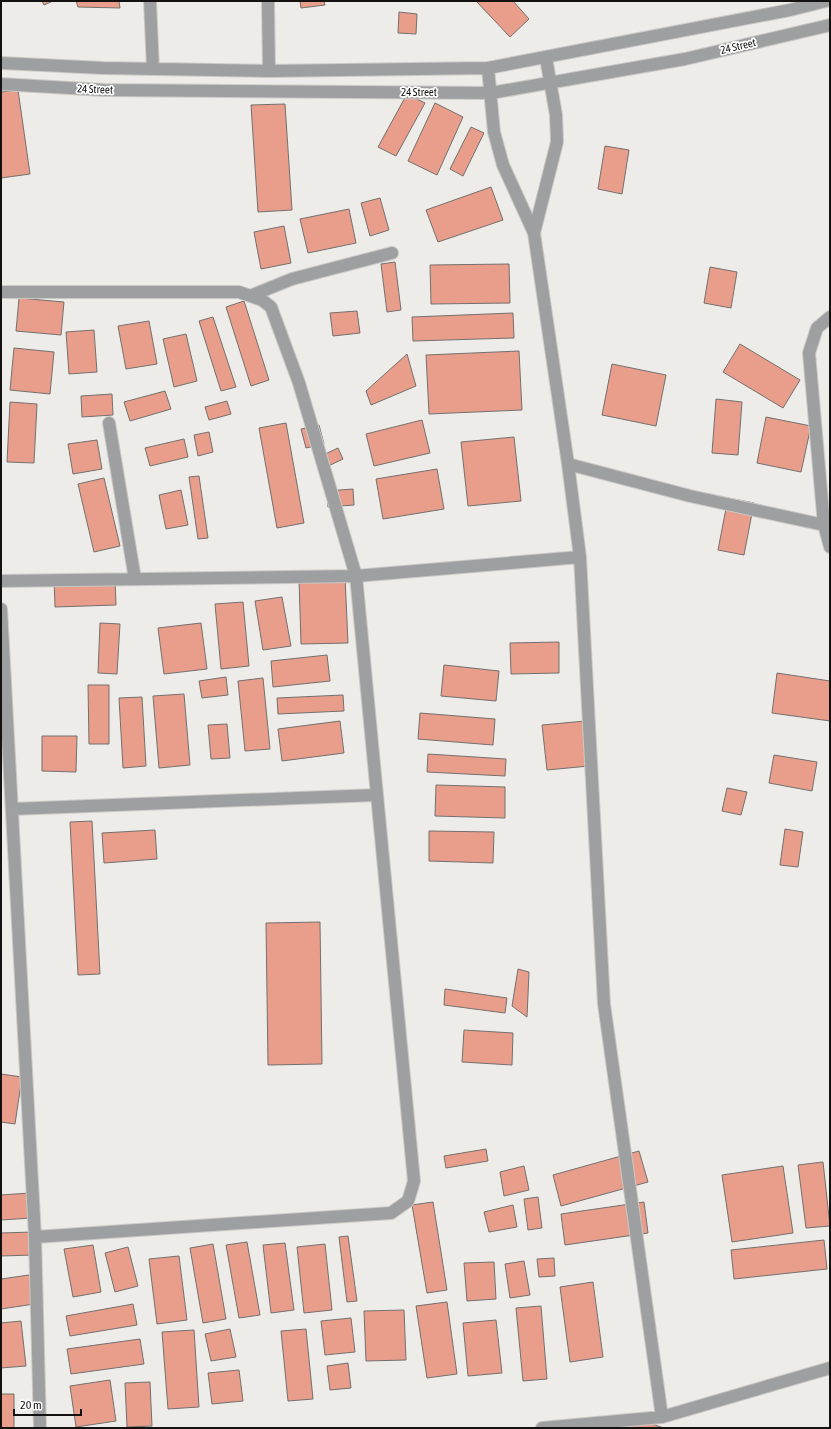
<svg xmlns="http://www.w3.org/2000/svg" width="831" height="1429" font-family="'Asap Condensed',sans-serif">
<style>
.building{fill:#e89e8a;stroke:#73706f}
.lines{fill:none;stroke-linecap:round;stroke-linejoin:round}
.minor-casing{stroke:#cbc9c6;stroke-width:14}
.minor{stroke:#9d9fa0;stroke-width:12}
.labels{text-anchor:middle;stroke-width:3.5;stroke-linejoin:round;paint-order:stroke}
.street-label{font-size:11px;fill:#131211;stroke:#fff}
</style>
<rect width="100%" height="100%" fill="#eeece9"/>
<path class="building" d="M 42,1 L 53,1 L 44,5 Z
M 76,1 L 119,1 L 120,8 L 78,7 Z
M 300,1 L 324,1 L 325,5 L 301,8 Z
M 476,1 L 513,1 L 529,19 L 510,37 Z
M 399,12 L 417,14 L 416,34 L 398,33 Z
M 18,90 L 30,174 L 1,178 L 1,92 Z
M 407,94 L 425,103 L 396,156 L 378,147 Z
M 435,103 L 463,117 L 437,175 L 408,161 Z
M 285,104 L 292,210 L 258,212 L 251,105 Z
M 471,127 L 484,133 L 463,176 L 450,169 Z
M 605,146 L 629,150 L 622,194 L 598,189 Z
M 491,187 L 503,220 L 438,242 L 426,210 Z
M 380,198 L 389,230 L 370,236 L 361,203 Z
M 349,209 L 356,243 L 308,253 L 300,219 Z
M 284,226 L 291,263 L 261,269 L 254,232 Z
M 395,262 L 401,310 L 387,312 L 381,264 Z
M 509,264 L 510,303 L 431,304 L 430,265 Z
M 710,267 L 737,272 L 731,308 L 704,303 Z
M 19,298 L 64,302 L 61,335 L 16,331 Z
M 244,301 L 269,380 L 251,386 L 226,307 Z
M 357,311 L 360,333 L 333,336 L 330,313 Z
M 513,313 L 514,338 L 413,341 L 412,317 Z
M 213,317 L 236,387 L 221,391 L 199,321 Z
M 149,321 L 157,364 L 126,369 L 118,326 Z
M 94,330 L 97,372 L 69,374 L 66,332 Z
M 186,334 L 197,381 L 174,387 L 163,339 Z
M 740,344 L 800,380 L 783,408 L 723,372 Z
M 14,348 L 54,352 L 50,394 L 10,390 Z
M 519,351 L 522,410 L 429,414 L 426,355 Z
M 407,354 L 416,386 L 371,405 L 366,391 Z
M 612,364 L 666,375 L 656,426 L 602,415 Z
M 165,391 L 171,409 L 130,421 L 124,402 Z
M 112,394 L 113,415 L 82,417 L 81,396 Z
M 716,399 L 742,402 L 738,455 L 712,453 Z
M 227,401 L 231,414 L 209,420 L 205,407 Z
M 10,402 L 37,404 L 34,463 L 7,462 Z
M 766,417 L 811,426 L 801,472 L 757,463 Z
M 422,420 L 430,453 L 374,466 L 366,434 Z
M 286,423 L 304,523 L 277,528 L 259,428 Z
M 319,425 L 324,444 L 306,448 L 301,429 Z
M 209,432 L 213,452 L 198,456 L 194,435 Z
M 514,437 L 521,501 L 468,506 L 461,442 Z
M 184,439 L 188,457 L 150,466 L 145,448 Z
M 97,440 L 102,469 L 73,474 L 68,444 Z
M 338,448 L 343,459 L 322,469 L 317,458 Z
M 437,469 L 444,509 L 383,519 L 376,479 Z
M 199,476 L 208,538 L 198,539 L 189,477 Z
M 104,478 L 120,546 L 94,552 L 78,484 Z
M 353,489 L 354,505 L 328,507 L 327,491 Z
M 181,490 L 188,525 L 166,529 L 159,495 Z
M 728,498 L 754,503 L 744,555 L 718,550 Z
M 115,577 L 116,605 L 55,607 L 54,579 Z
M 345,577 L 348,643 L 301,644 L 299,579 Z
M 282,597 L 291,646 L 263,650 L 255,601 Z
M 243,602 L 249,666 L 221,669 L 215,604 Z
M 100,623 L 120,624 L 117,674 L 98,673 Z
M 201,623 L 207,669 L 164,674 L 158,628 Z
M 559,642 L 559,673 L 511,674 L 510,643 Z
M 327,655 L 330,681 L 273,687 L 271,661 Z
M 444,665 L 499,671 L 496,701 L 441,696 Z
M 777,673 L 830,681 L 830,721 L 772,713 Z
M 226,677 L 228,695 L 202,698 L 199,681 Z
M 263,678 L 270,749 L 245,751 L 238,681 Z
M 88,685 L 109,685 L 109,744 L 89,744 Z
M 184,694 L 190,765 L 159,768 L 153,696 Z
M 343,695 L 344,711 L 278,714 L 277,698 Z
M 142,697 L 146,766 L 123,768 L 119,698 Z
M 420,713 L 495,719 L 493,745 L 418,739 Z
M 340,721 L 344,753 L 282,761 L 278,729 Z
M 585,721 L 589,766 L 547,770 L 542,725 Z
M 227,724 L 230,758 L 211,759 L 208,725 Z
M 42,736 L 77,736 L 76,772 L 42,771 Z
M 428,754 L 506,759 L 505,776 L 427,772 Z
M 774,755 L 817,762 L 812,791 L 769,783 Z
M 436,785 L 505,787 L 505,818 L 435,816 Z
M 727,788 L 747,792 L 741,815 L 722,811 Z
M 92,821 L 100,974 L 78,975 L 70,822 Z
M 785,829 L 803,832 L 798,867 L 780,865 Z
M 155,830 L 157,859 L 104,863 L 102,833 Z
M 429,831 L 494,832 L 493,863 L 429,861 Z
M 320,922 L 322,1064 L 268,1065 L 266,923 Z
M 518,969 L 529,972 L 527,1017 L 512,1006 Z
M 445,989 L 507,998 L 505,1013 L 444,1005 Z
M 464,1030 L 513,1033 L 512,1065 L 462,1062 Z
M 1,1074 L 22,1077 L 15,1124 L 1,1122 Z
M 486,1149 L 488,1161 L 446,1168 L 444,1156 Z
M 639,1151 L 648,1182 L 561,1206 L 553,1175 Z
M 823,1162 L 830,1226 L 806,1228 L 798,1165 Z
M 524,1166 L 529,1190 L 504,1196 L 500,1172 Z
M 783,1166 L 793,1233 L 732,1242 L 722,1175 Z
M 29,1193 L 31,1218 L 1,1220 L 1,1195 Z
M 538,1197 L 542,1228 L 528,1230 L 524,1199 Z
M 433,1202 L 447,1290 L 427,1293 L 412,1205 Z
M 644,1202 L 648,1233 L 565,1245 L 561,1214 Z
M 513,1205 L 517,1227 L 489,1232 L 484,1212 Z
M 33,1232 L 34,1255 L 1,1256 L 1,1233 Z
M 348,1236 L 357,1301 L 347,1302 L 339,1237 Z
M 824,1240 L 827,1269 L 734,1279 L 731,1250 Z
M 247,1242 L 260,1315 L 239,1318 L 226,1245 Z
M 285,1243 L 294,1310 L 271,1313 L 263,1245 Z
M 213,1244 L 226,1319 L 203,1323 L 190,1248 Z
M 325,1244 L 332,1310 L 304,1313 L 297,1247 Z
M 93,1245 L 101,1292 L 73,1297 L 64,1249 Z
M 128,1247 L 138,1286 L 115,1292 L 105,1253 Z
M 179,1256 L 187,1320 L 157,1324 L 149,1259 Z
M 554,1258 L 555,1276 L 539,1277 L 537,1259 Z
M 524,1261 L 530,1295 L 510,1298 L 505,1264 Z
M 494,1262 L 496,1299 L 467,1301 L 464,1263 Z
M 36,1274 L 41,1303 L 1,1309 L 1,1279 Z
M 593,1282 L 603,1357 L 570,1362 L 560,1287 Z
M 447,1302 L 457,1374 L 427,1378 L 416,1306 Z
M 133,1304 L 137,1325 L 70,1336 L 66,1316 Z
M 541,1306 L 547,1379 L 523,1381 L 516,1308 Z
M 404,1310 L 406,1360 L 366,1361 L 364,1311 Z
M 351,1318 L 355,1352 L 325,1355 L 321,1321 Z
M 496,1320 L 502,1373 L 468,1376 L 463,1323 Z
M 21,1321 L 26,1366 L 1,1368 L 1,1323 Z
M 230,1329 L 236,1357 L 211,1361 L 205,1334 Z
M 306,1329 L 313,1399 L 288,1401 L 281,1331 Z
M 194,1330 L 199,1407 L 168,1409 L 162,1332 Z
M 140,1339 L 144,1364 L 71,1374 L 67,1349 Z
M 348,1363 L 351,1388 L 330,1390 L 327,1366 Z
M 239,1370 L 243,1401 L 212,1404 L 208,1373 Z
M 110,1380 L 116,1421 L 76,1427 L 70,1386 Z
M 150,1382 L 152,1426 L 127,1427 L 125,1383 Z
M 1,1394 L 14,1394 L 14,1428 L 1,1428 Z
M 627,1416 L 664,1428 L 623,1428 Z"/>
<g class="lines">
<defs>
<path id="minor" d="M 150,1 L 153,69
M 268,1 L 269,71
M 1,63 L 103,68 L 269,71 L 488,68 L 790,10 L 826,1
M 488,68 L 494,132 L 503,165 L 534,233 L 568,464 L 580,557 L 604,1004 L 662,1417
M 1,84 L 104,90 L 491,93 L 685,59 L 830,25
M 534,233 L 557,142 L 556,115 L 546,58
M 1,292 L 239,292 L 262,300 L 271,307 L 299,383 L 356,576 L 414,1181 L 408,1201 L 391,1213 L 35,1237
M 250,296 L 292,279 L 392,253
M 830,317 L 817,328 L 809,353 L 824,525 L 830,547
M 109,423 L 135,579
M 568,464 L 690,496 L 824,525
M 1,581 L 356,576 L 580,557
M 1,609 L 35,1237 L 40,1428
M 12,809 L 376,795
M 542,1428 L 662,1417 L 830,1368"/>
</defs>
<use href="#minor" class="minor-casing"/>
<use href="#minor" class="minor"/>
</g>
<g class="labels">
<g class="street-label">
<text transform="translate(738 46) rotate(-13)" y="4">24 Street</text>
<text transform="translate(95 89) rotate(2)" y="4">24 Street</text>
<text x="419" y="96">24 Street</text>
</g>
</g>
<rect width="831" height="1429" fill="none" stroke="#131211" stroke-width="4"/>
<path d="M14 1409v6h67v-6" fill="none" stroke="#131211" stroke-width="2"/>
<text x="20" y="1409" font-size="12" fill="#131211" stroke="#ffffff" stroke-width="3" paint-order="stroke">20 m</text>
</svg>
